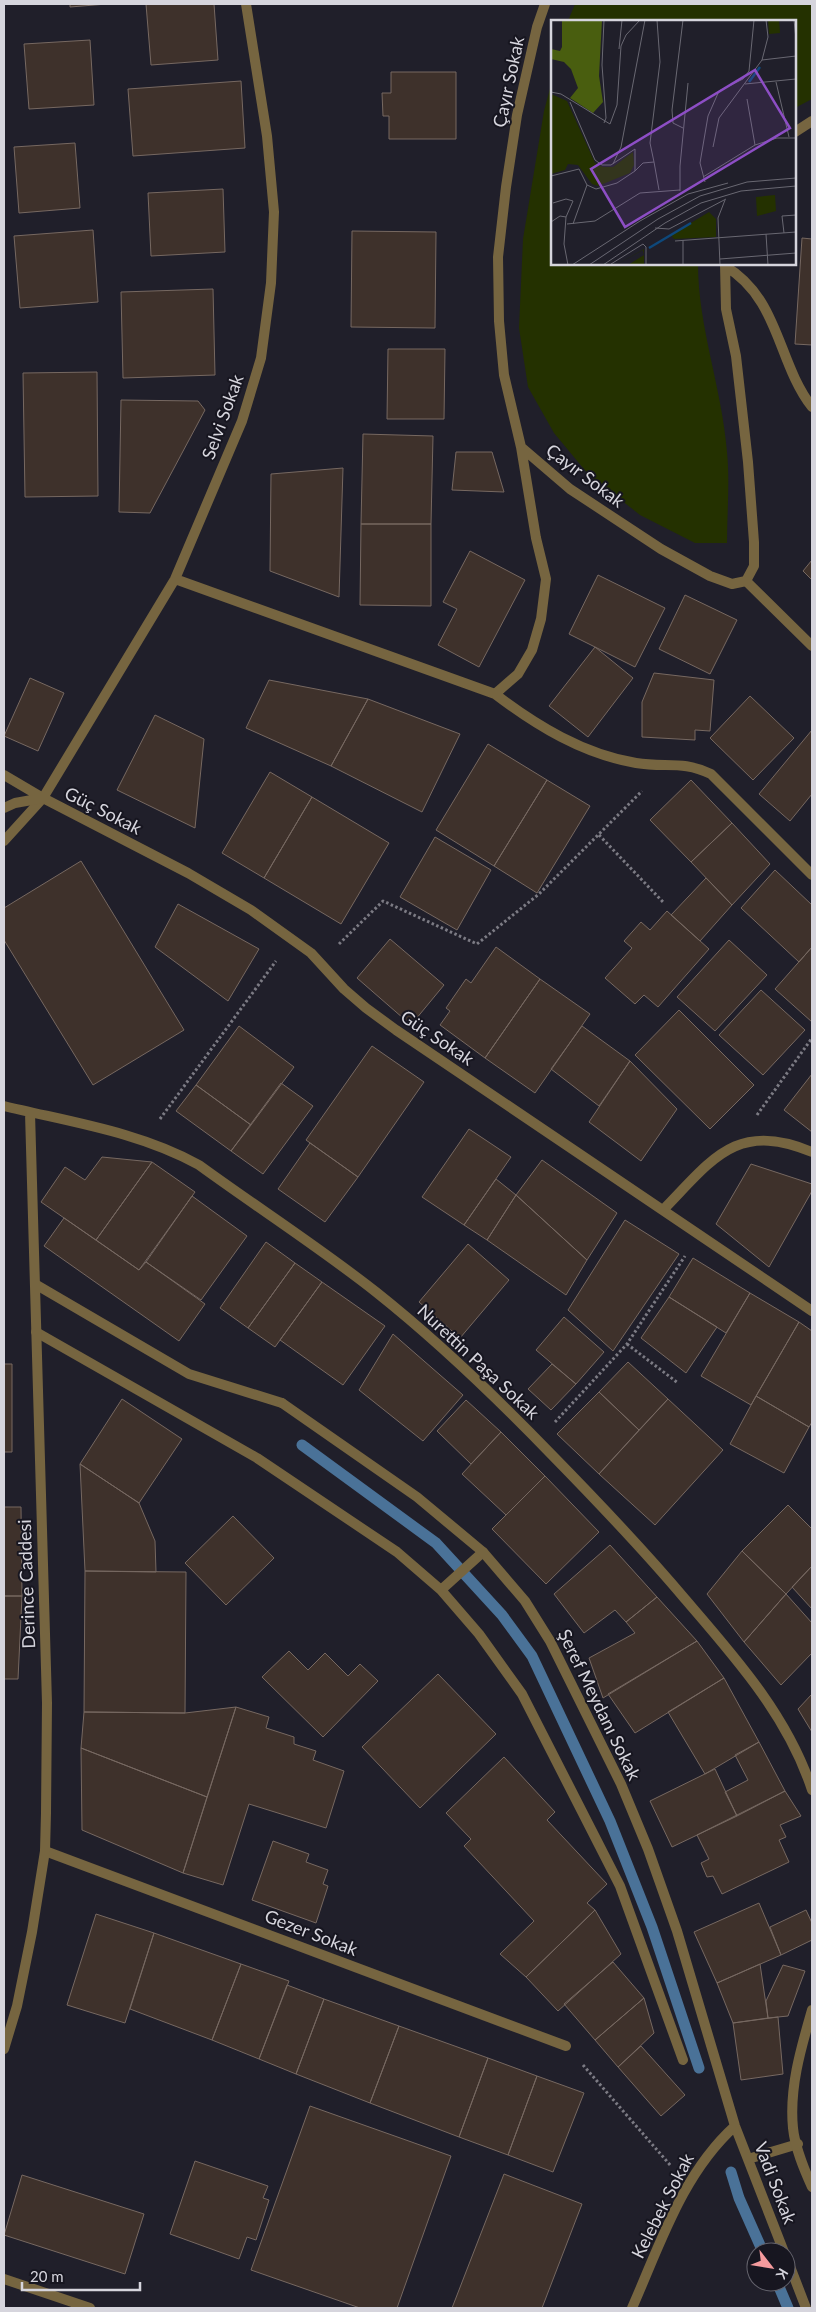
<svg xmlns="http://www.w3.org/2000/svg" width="816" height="2312" font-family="Lato,sans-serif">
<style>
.green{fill:#243100}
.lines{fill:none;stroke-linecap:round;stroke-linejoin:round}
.stream{stroke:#4a7298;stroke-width:11}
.building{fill:#3e312b;stroke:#766861}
.path{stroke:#7c7b84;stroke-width:3;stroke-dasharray:2.5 2.5;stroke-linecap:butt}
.service{stroke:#766540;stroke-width:10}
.pedestrian{stroke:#766540;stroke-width:10}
.minor{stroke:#766540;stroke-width:10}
.tertiary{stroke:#766540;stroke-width:10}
.labels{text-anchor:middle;stroke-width:4;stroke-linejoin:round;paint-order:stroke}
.street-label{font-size:18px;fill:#d6d5dd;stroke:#171620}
.inset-river{fill:none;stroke:#0e487b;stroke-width:2.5}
.inset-road{fill:none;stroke:#696872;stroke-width:1}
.view{fill:#8d4ec5;fill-opacity:0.15;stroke:#8d4ec5;stroke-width:2.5}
.inset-edge{fill:none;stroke:#d6d5dd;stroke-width:2.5}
</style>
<rect width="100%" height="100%" fill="#201f2a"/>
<path class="green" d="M 575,4 L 812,4 L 812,99 L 795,108 L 795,21 L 568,21 Z
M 552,81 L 552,264 L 698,264 C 698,327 722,388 727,452 C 730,482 727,513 727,543 L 695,543 L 640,515 L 588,474 L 554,433 L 528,387 L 519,328 L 523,239 L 544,111 Z"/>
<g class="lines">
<path class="stream" d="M 302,1445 L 436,1543 L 502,1615 L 532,1656 L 610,1821 L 652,1927 L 699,2068
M 731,2172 L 739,2198 L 763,2252
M 777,2282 L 788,2308"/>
</g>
<path class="building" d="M 70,4 L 107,4 L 70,7 Z
M 146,4 L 214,4 L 218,60 L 151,65 Z
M 90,40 L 94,105 L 29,109 L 24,44 Z
M 391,72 L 456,72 L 456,139 L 389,139 L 389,116 L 383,116 L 382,93 L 391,93 Z
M 241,81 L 245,148 L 133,156 L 128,89 Z
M 75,143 L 80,208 L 19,213 L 14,147 Z
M 223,189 L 225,252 L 151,256 L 148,193 Z
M 93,230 L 98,302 L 20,308 L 14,236 Z
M 352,231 L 436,232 L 435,328 L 351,327 Z
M 802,238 L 812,239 L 812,345 L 795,344 Z
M 213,289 L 215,375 L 123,378 L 121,292 Z
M 388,349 L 445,349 L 444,419 L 387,419 Z
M 97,372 L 98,496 L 25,497 L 23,373 Z
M 121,400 L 198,401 L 205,410 L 150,513 L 119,512 Z
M 363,434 L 433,436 L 431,524 L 361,524 Z
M 456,452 L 492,452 L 504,492 L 452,490 Z
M 343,468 L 339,597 L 270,571 L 271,474 Z
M 361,524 L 431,524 L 431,606 L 360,605 Z
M 470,551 L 525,580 L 479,667 L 438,645 L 457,609 L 443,602 Z
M 812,560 L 812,580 L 803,571 Z
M 598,575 L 665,608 L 635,667 L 569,634 Z
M 685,595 L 737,620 L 710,674 L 659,649 Z
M 595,647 L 633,678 L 588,737 L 549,706 Z
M 654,673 L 714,680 L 710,731 L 695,730 L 695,740 L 642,737 L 642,702 Z
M 30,678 L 64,693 L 38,751 L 4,736 Z
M 269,680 L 368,699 L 331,766 L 246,728 Z
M 750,696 L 794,738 L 753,780 L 710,738 Z
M 368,699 L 460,734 L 422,812 L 331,766 Z
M 155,715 L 204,739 L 195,828 L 117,790 Z
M 812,730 L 812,794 L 790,821 L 759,794 Z
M 488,744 L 547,780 L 494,866 L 436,830 Z
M 270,772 L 312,797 L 264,878 L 222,853 Z
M 547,780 L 590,806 L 537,893 L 494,866 Z
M 691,780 L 732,823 L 691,862 L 650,820 Z
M 312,797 L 389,843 L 341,924 L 264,878 Z
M 732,823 L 770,864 L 732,905 L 691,862 Z
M 435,837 L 491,870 L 457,930 L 400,897 Z
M 81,861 L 184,1030 L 93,1085 L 4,940 L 4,908 Z
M 775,870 L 812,905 L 812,947 L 799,962 L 741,908 Z
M 706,878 L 732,905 L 700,941 L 671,915 Z
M 178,904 L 259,949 L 228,1001 L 155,947 Z
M 667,911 L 709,949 L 658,1007 L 644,995 L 635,1004 L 605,978 L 632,948 L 624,941 L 641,922 L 650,930 Z
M 390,939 L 444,985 L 411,1025 L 357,978 Z
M 729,940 L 767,975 L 715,1031 L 677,997 Z
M 496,947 L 540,979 L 485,1058 L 440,1025 L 450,1011 L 446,1008 L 466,979 L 471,983 Z
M 812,947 L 812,1022 L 775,989 Z
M 540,979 L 590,1014 L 535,1093 L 485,1058 Z
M 761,990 L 805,1030 L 763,1075 L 719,1035 Z
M 679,1010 L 754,1085 L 710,1129 L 635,1055 Z
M 239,1026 L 294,1067 L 251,1125 L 196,1085 Z
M 582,1026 L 630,1061 L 599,1106 L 551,1069 Z
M 372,1046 L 424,1082 L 358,1177 L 306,1140 Z
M 630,1061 L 677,1109 L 641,1161 L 589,1122 Z
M 812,1074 L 812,1132 L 784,1110 Z
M 281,1083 L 313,1106 L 263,1174 L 231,1151 Z
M 196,1085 L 251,1125 L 231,1151 L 176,1111 Z
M 469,1129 L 511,1157 L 464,1225 L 422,1197 Z
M 310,1143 L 358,1177 L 325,1222 L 278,1189 Z
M 102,1157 L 152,1162 L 96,1240 L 41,1202 L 65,1167 L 85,1180 Z
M 542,1160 L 617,1213 L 587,1260 L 516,1195 Z
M 152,1162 L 195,1192 L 139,1270 L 96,1240 Z
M 751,1164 L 812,1184 L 812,1191 L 769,1267 L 716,1224 Z
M 496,1179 L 516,1195 L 487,1240 L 464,1225 Z
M 516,1195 L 587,1260 L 566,1295 L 487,1240 Z
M 192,1196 L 247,1236 L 201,1300 L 146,1262 Z
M 64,1218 L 139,1270 L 146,1262 L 205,1304 L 179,1341 L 44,1246 Z
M 625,1220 L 679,1254 L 613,1351 L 568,1310 Z
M 266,1242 L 295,1263 L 248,1328 L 220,1308 Z
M 468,1244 L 509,1280 L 460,1338 L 419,1302 Z
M 693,1258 L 750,1293 L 726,1333 L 669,1297 Z
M 295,1263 L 322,1282 L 275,1347 L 248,1328 Z
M 322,1282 L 385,1326 L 343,1385 L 280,1340 Z
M 750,1293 L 799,1322 L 751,1405 L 701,1376 Z
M 669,1297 L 717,1327 L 686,1373 L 641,1338 Z
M 564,1317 L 604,1352 L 576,1384 L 536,1350 Z
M 799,1322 L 812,1331 L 812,1422 L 809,1427 L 756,1396 Z
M 393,1334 L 463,1395 L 423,1441 L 359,1390 Z
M 628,1362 L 668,1399 L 639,1430 L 599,1392 Z
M 4,1364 L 12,1364 L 12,1452 L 4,1452 Z
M 552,1364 L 576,1384 L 551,1410 L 528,1389 Z
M 599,1392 L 639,1430 L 599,1474 L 557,1434 Z
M 756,1396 L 809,1427 L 784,1473 L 730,1444 Z
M 122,1399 L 182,1439 L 139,1503 L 80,1464 Z
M 668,1399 L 723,1450 L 655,1525 L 599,1474 Z
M 466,1400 L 501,1432 L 471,1464 L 437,1431 Z
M 501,1432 L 545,1476 L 506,1515 L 462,1474 Z
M 80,1464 L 139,1503 L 155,1541 L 156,1572 L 85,1571 Z
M 545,1476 L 599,1532 L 546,1584 L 492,1529 Z
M 788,1505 L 812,1529 L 812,1566 L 786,1594 L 742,1551 Z
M 4,1507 L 21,1507 L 22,1596 L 4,1596 Z
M 233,1516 L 274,1558 L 226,1605 L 185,1563 Z
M 610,1545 L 657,1597 L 626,1622 L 615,1610 L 584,1633 L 554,1594 Z
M 742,1551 L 786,1594 L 744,1642 L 707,1594 Z
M 812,1566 L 812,1609 L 792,1587 Z
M 85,1571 L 186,1572 L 185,1713 L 84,1712 Z
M 786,1594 L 812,1623 L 812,1653 L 781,1685 L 744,1642 Z
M 4,1596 L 22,1596 L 18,1679 L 4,1679 Z
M 657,1597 L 697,1641 L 603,1698 L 589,1658 L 635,1633 L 626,1622 Z
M 697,1641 L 724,1678 L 635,1733 L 608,1694 Z
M 289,1651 L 308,1670 L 325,1653 L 348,1676 L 360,1664 L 378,1681 L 323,1737 L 262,1677 Z
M 438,1674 L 496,1734 L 420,1808 L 362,1747 Z
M 724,1678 L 759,1742 L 705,1774 L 668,1712 Z
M 812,1694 L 812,1732 L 798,1709 Z
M 236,1707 L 207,1797 L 81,1748 L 84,1712 L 185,1713 Z
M 236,1707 L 269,1717 L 266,1728 L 294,1737 L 294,1744 L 316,1751 L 313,1760 L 344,1771 L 326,1828 L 249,1804 L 223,1885 L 183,1873 Z
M 759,1742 L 785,1791 L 737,1816 L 725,1792 L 748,1780 L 735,1755 Z
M 81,1748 L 207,1797 L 183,1873 L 82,1830 Z
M 504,1757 L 555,1812 L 547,1820 L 607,1884 L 587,1903 L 595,1910 L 526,1977 L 500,1954 L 534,1921 L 464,1846 L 471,1839 L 446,1813 Z
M 715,1769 L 737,1816 L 672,1847 L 650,1801 Z
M 785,1791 L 801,1816 L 780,1825 L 786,1837 L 779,1840 L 789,1862 L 722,1894 L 713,1876 L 707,1877 L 701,1863 L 709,1859 L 697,1835 Z
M 273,1841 L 309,1854 L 306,1862 L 328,1870 L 323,1884 L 328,1886 L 316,1923 L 252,1900 Z
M 759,1903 L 781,1955 L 717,1983 L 694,1932 Z
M 595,1910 L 621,1954 L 558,2011 L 526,1977 Z
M 806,1910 L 812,1923 L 812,1940 L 781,1955 L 770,1927 Z
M 96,1914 L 154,1933 L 125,2023 L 67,2005 Z
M 154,1933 L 241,1964 L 212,2040 L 130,2009 Z
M 613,1962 L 644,1998 L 595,2040 L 564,2004 Z
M 241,1964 L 289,1981 L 259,2059 L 212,2040 Z
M 760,1964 L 768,2018 L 733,2023 L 717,1983 Z
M 783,1965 L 805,1971 L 788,2016 L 768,2018 L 766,2001 Z
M 287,1985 L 324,1999 L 296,2074 L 259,2059 Z
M 644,1998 L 654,2033 L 618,2067 L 595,2040 Z
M 324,1999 L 399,2026 L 370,2103 L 296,2074 Z
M 778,2017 L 783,2074 L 741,2080 L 733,2023 Z
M 399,2026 L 488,2058 L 459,2137 L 370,2103 Z
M 641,2046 L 685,2095 L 661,2116 L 618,2067 Z
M 488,2058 L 537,2076 L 508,2155 L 459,2137 Z
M 537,2076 L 584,2093 L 553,2172 L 508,2155 Z
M 310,2106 L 451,2156 L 397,2308 L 360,2308 L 251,2270 Z
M 195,2161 L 268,2186 L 263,2198 L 269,2200 L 256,2240 L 247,2237 L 239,2259 L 170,2234 Z
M 504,2174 L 582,2204 L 542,2308 L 452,2308 Z
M 22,2175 L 144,2214 L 125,2274 L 4,2235 Z"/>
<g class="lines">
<path class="path" d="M 599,835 L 663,902
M 339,944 L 383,901 L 477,944 L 539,894 L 642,791
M 757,1115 L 812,1038
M 160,1119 L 276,961
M 627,1344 L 678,1383
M 555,1422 L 627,1344 L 685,1256
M 583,2065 L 671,2166"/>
<path class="service" d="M 746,581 L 812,646
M 4,841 L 43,798
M 36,1332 L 257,1458 L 397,1552 L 441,1590 L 479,1634 L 522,1694 L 620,1886 L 683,2060
M 441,1590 L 483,1552"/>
<path class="pedestrian" d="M 35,1284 L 189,1374 L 282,1403"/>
<path class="minor" d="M 545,4 L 537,27 L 517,115 L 506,187 L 498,257 L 499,321 L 504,375 L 521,447 L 570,489 L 661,549 L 710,576 L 732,584 L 746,581 L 754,566 L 754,542 L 748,462 L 736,356 L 726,309 L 725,264
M 795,132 L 812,121
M 725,266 C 780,299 777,362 812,407
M 175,579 L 495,694 L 518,674 L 532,650 L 541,619 L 546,579 L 536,538 L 521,447
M 495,694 C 537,726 583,754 636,763 C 666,768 682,760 711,774 L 812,875
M 4,775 L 43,798 L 188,873 L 251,910 L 311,953 L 344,989 L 366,1008 L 396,1030 L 812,1311
M 43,798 L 175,579 L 242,421 L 261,358 L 271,283 L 274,212 L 267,136 L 246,4
M 4,808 L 15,803 L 43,798
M 663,1210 C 712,1160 736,1120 812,1152
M 282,1403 L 417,1497 L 483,1552 L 525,1601 L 550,1641 L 621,1784 L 648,1849 L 677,1931 L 735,2126 L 784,2252
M 45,1851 L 566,2046
M 748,2159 L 798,2144
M 786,2256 L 806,2308
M 4,2279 L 90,2308
M 632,2308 C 660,2245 682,2174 735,2126"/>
<path class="tertiary" d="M 4,1106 C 70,1122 140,1132 199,1165 C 258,1208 319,1247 376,1292 C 439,1342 497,1398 552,1455 C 598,1502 643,1549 685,1599 C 735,1657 788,1716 812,1790
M 812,2010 C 801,2048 789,2088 793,2128 C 795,2148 804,2169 812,2187
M 4,2049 L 17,2006 L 32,1932 L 45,1851 L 46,1813 L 47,1703 L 30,1113"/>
</g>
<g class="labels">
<g class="street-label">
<text transform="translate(509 82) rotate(-78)" y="6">Çayır Sokak</text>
<text transform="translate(223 417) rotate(-70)" y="6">Selvi Sokak</text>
<text transform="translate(585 476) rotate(37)" y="6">Çayır Sokak</text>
<text transform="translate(103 811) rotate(27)" y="6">Güç Sokak</text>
<text transform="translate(437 1038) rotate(34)" y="6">Güç Sokak</text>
<text transform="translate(478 1362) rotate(43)" y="6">Nurettin Paşa Sokak</text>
<text transform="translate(27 1584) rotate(-92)" y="6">Derince Caddesi</text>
<text transform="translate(599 1705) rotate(64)" y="6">Şeref Meydanı Sokak</text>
<text transform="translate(311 1933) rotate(21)" y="6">Gezer Sokak</text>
<text transform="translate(775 2183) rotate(69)" y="6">Vadi Sokak</text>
<text transform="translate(663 2206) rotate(-63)" y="6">Kelebek Sokak</text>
</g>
</g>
<g transform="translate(551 20)">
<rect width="245" height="245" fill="#201f2a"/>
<path d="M 217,0 L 228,0 L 229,13 L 218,14 ZM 0,74 L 16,81 L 44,143 L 52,147 L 62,147 L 82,132 L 83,145 L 79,153 L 47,166 L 41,164 L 27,145 L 17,144 L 14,150 L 0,154 ZM 224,175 L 225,191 L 206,196 L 205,177 ZM 158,192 L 165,199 L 165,217 L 123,219 L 120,215 ZM 93,229 L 93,245 L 77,245 L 93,235 L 92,230 L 65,245 Z" fill="#243100"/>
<path d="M 11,0 L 51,0 L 48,56 L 52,82 L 42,93 L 19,78 L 27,68 L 20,49 L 13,42 L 0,39 L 0,29 L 9,31 L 11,27 Z" fill="#495e0f"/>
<path class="inset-river" d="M 198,62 L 209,47M 98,228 L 140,203"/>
<path class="inset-road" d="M 132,0 L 121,90 L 122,103 L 132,108M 243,0 L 245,19M 68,29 L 71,0M 211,40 L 245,36M 225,62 L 238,117M 194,64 L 245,59M 0,72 L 10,74 L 59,104 L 66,85 L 70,26 L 75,15 L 89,0M 196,79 L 204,125M 53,103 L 55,98 L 51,45 L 53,0M 162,127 L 168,98 L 211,40 L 217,17 L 215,0M 103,142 L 99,123 L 109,42 L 106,0M 62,144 L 70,127 L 94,0M 84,151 L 92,143 L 103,142 L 108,170M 0,156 L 28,149 L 36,165 L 45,169 L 66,163 L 84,151 L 84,129 L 60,145 L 51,145 L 44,140 L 19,82M 152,157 L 204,125 L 226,118 L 245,118M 154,162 L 149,143 L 157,96 L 168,71 L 192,59 L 198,51 L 203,0M 129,171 L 129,146 L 137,63M 2,183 L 15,179 L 22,181 L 15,197 L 13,224 L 17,245M 167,198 L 169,245M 167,198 L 174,180M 89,201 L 137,174 L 177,163M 0,202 L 9,196 L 15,197M 16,204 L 44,201 L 89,173 L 129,170M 22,204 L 36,165M 104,208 L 118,209 L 175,179M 233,213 L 231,196 L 245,195M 215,214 L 217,245M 124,221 L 245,212M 169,239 L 245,233M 60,244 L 92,224 L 95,227 L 95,245M 21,245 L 89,201M 38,245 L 107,199 L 149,176 L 196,162 L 245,158M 52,245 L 114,203 L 150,183 L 190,171 L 245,166M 132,245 L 132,220"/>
<path class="view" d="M 204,50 L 239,108 L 74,207 L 40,149 Z"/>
<rect width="245" height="245" class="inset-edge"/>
</g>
<rect width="816" height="2312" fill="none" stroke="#d6d5dd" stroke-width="10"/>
<g transform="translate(771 2267) rotate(121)"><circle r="24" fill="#171620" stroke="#63626c"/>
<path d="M0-4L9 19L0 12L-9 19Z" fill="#f59b9e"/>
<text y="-8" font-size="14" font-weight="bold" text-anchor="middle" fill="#d6d5dd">K</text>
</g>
<path d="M22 2282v8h118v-8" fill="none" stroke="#d6d5dd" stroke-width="2.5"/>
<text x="30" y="2282" font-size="15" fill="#d6d5dd" stroke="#171620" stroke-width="4" paint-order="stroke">20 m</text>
</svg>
